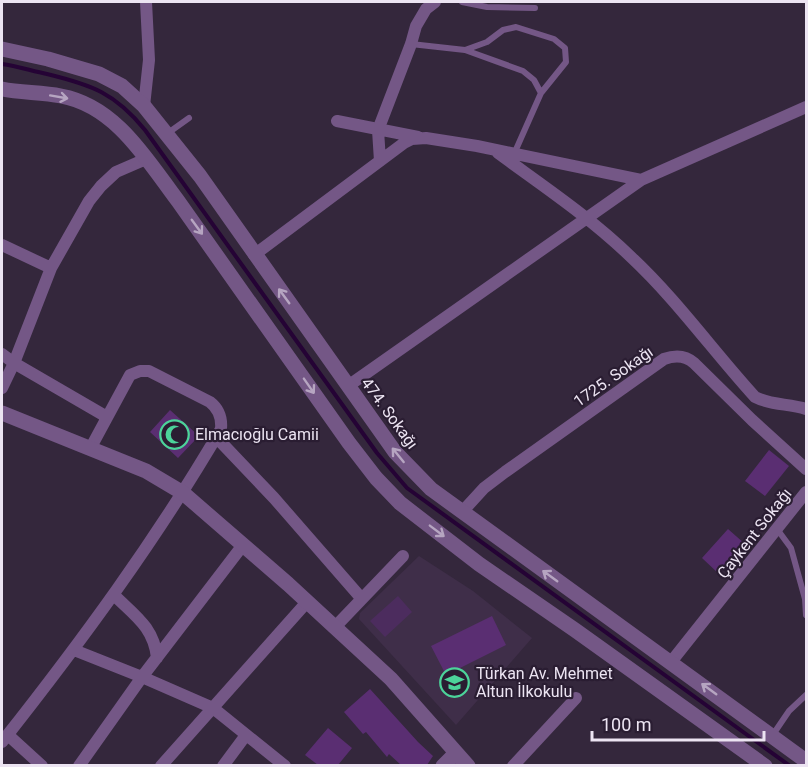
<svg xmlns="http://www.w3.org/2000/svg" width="808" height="767" font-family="Roboto,sans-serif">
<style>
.built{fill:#3f2e49}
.green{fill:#4c2c5e}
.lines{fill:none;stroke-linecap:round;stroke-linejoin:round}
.stream{stroke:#250335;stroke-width:4}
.building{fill:#5a2e72}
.service{stroke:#745786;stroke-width:6}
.minor{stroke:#745786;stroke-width:12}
.tertiary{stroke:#745786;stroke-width:15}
.oneway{stroke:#b6a5c1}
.labels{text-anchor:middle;stroke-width:4.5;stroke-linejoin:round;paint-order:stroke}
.street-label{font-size:16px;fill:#ece4f2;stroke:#2a1d32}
.poi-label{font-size:16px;fill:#ece4f2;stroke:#2a1d32;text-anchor:start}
</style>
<rect width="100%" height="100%" fill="#34273c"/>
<path class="built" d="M 419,556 L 473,591 L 532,638 L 456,725 L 359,619 L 360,613 Z"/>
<path class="green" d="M 398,596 L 412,612 L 385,637 L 370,621 Z"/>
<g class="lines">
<path class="stream" d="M 2,64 C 17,66 32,71 47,74 C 92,85 115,93 145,130 L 377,453 L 407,488 L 790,766"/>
</g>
<path class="building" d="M 170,410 L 199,436 L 178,458 L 150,432 Z
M 769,450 L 789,466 L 765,496 L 745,481 Z
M 728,529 L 745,544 L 719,574 L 702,558 Z
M 492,616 L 506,645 L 446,675 L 431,646 Z
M 370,689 L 418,742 L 433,756 L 427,765 L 401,765 L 389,754 L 387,757 L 366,732 L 363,734 L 344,712 Z
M 328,728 L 352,748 L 338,765 L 318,765 L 305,755 Z"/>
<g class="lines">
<path class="service" d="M 462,2 L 487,7 L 535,8
M 411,44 L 465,50 L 523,71 L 534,80 L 541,93
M 465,50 L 487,42 L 503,30 L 516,27 L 554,39 L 565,48 L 566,62 L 541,93 L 514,154
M 168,133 L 189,118
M 777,529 L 791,548 L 805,599 L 806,615
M 772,736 L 789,711 L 806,695"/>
<path class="minor" d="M 144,106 L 149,60 L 146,2
M 337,121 L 418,137
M 498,153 C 543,186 591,218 631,257 C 677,300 713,351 755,397 C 772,406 789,403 806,409
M 380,161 L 378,130 L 411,44 L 416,26 L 426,9 L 435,2
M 2,245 L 51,268
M 254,255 L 404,143 L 412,139 L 426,138 L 477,146 L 641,180
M 2,354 L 14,363 L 107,417
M 348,386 L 641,180 L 806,107
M 2,388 L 14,363 L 51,268 L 89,201 L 101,186 L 116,172 L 146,159
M 217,438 L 274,498 L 362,599
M 462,512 L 484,488 L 505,472 L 664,359 C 675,355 685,355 694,363 L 752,420 L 806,469
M 114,595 C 134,615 154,627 157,658
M 335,627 L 403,556
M 74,650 L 142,677 L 213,708 L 285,766
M 671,662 L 806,492
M 8,735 L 42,766
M 2,742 C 81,642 156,540 221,429 C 222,418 219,409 210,402 L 149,371 L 140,371 L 130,375 L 90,449
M 79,766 L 142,677 L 243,545
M 161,766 L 307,602
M 223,766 L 246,735
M 513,766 L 576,698"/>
<path class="tertiary" d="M 2,49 L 48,59 L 99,74 L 122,86 L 144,106 L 200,176 L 395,452 L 431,489 L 806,761
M 2,89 C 21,93 41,92 61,96 C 116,106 147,160 178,201 L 349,443 L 376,478 L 400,503 L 479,564 L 575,630 L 765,766
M 2,413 L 146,471 L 183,493 L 288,584 L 391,679 L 468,766
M 443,766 L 456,753"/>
</g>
<defs><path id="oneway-shaft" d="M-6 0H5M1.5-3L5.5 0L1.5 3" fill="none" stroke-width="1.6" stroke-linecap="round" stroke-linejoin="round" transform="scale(1.5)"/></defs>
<g class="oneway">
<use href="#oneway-shaft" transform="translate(59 97) rotate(10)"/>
<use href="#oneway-shaft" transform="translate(197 227) rotate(54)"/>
<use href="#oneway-shaft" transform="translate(284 296) rotate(-126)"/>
<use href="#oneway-shaft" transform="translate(309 386) rotate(55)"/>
<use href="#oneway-shaft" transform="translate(398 455) rotate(-129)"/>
<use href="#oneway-shaft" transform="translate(437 531) rotate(37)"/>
<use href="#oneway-shaft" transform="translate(550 576) rotate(-144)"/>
<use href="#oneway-shaft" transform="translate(709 689) rotate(-144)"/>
</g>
<defs>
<symbol id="mosque-ring" viewBox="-11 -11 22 22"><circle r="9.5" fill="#2a1d32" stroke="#4cd39a" stroke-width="1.5"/><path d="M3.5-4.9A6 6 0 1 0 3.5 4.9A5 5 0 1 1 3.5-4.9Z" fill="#4cd39a"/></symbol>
<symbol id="school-ring" viewBox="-11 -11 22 22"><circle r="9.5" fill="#2a1d32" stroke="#4cd39a" stroke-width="1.5"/><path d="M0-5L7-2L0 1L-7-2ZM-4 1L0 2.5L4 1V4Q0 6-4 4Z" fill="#4cd39a"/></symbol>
</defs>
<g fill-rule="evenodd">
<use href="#mosque-ring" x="158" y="418" width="33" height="33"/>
<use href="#school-ring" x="438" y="666" width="33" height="33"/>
</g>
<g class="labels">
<g class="street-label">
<text transform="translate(613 376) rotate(-35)" y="6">1725. Sokağı</text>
<text transform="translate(390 413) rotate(54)" y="6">474. Sokağı</text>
<text transform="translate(754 533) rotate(-52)" y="6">Çaykent Sokağı</text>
</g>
<g class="poi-label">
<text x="195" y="440">Elmacıoğlu Camii</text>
<text x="476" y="679">Türkan Av. Mehmet<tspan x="476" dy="18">Altun İlkokulu</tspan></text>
</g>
</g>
<rect width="808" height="767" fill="none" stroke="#ece4f2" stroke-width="6"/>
<path d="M592 731v9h172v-9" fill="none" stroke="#ece4f2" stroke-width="3"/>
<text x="601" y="731" font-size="18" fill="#ece4f2" stroke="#2a1d32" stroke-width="4.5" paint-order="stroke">100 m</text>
</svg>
